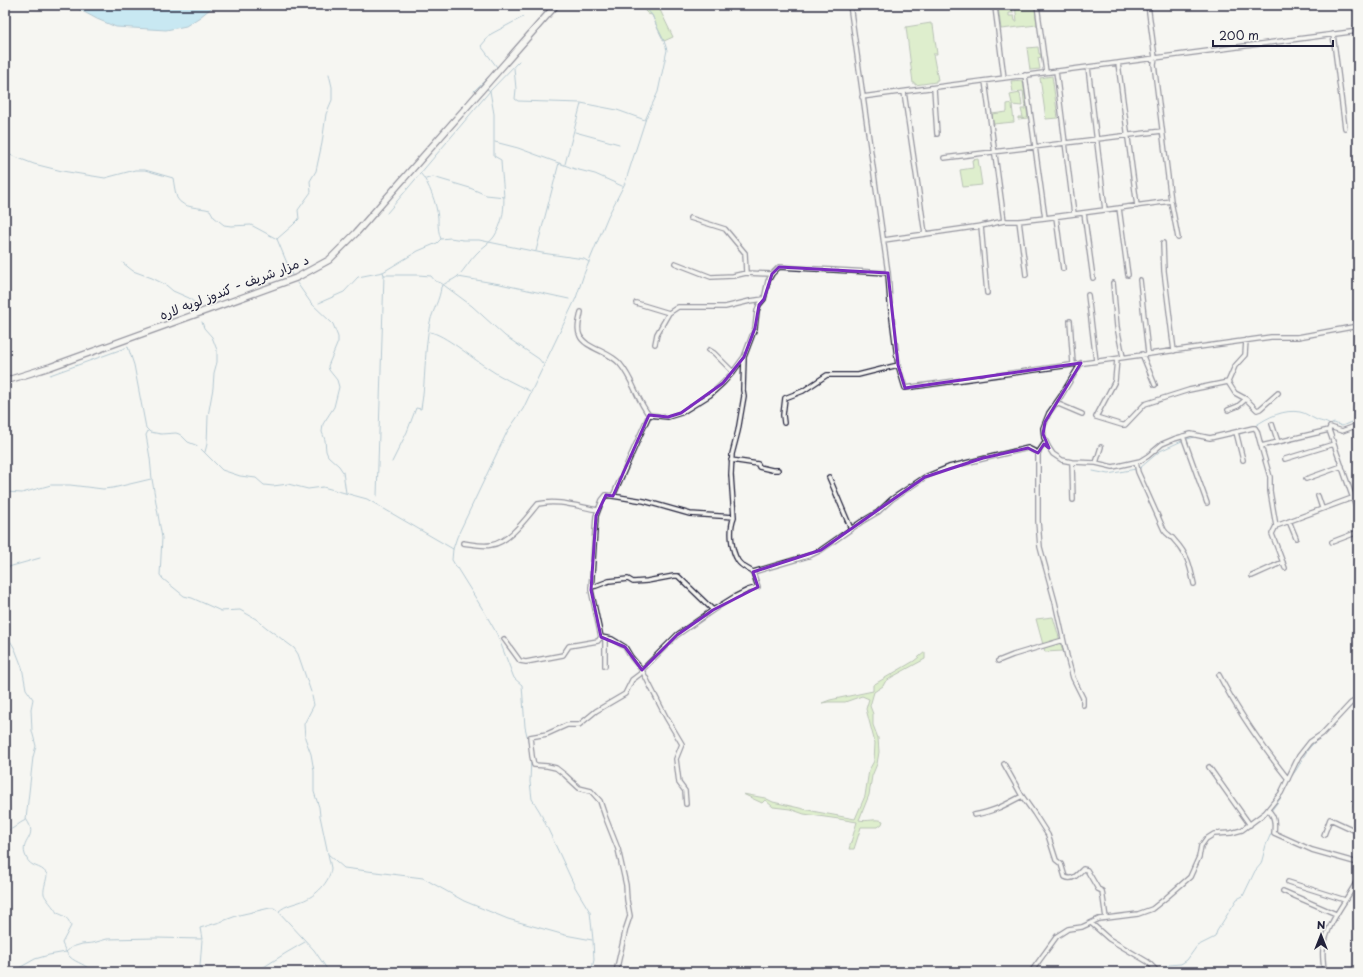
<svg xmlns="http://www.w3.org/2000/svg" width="1363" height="977" font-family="'Playpen Sans','Playpen Sans Arabic',sans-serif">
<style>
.green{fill:#c0e59f;stroke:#71846d}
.water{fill:#90d7f1;stroke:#648fa8}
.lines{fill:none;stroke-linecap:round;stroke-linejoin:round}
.stream{stroke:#648fa8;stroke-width:1}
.minor-casing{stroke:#22223b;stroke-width:6}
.primary-casing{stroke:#22223b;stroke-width:8}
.minor{stroke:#f6f6f2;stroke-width:3.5}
.primary{stroke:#f6f6f2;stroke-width:5.5}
.marked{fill:none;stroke:#7b2cbf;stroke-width:3;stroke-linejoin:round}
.labels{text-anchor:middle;stroke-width:3;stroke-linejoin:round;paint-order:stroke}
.street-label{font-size:13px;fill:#22223b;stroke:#f6f6f2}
</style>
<rect width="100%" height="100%" fill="#f6f6f2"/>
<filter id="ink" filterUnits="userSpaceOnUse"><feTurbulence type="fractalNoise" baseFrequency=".025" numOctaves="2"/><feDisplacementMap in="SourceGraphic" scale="8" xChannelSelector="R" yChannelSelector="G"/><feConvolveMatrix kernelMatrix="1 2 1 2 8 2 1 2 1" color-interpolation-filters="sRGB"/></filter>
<g filter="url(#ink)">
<path class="green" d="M 639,5 L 657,5 L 660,10 L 673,37 L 664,41 L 658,29 L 652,15 L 648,14 Z
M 1012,5 L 1013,13 L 1009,13 L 1009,16 L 1014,16 L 1015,21 L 1017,21 L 1015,5 L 1035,5 L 1037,25 L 1001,29 L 998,7 Z
M 931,23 L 931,25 L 933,25 L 937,54 L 933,54 L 938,80 L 936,80 L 936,82 L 915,85 L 915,83 L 913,83 L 906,27 Z
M 1038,47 L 1039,54 L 1041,54 L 1041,57 L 1038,58 L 1040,69 L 1030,70 L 1027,48 Z
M 1052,76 L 1058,118 L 1046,119 L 1040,78 Z
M 1023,80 L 1028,118 L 1018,119 L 1018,117 L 1023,117 L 1021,109 L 1025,109 L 1023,91 L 1013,92 L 1011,81 Z
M 1020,93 L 1022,106 L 1012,105 L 1014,122 L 993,124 L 992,114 L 1007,112 L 1007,104 L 1012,103 L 1010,95 Z
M 978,159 L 982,185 L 963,187 L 960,170 L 973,168 L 972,160 Z
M 1053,617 L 1063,651 L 1045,652 L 1036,619 Z
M 925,652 L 925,659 L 892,677 L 885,682 L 883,686 L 874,692 L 870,706 L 873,714 L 873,725 L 878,738 L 879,752 L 877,764 L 872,776 L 869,795 L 859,820 C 867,822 876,818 883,821 L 882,824 L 878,827 L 861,827 L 854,849 L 849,849 L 857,822 L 839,819 L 804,814 L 790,809 L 773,807 L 765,800 L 762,803 L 743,794 L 765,798 L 773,802 L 817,812 L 855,819 L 865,796 L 869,770 L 874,761 L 875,743 L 866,709 L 869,699 L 862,696 L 845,702 L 828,702 L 822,703 L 830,700 L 873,691 L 873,685 L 914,661 Z"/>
<path class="water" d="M 71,5 L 215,5 L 200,17 L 186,26 L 166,30 L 116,27 L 97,19 Z"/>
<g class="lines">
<path class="stream" d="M 497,67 L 481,46 L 491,34 L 523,17
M 514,68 L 516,89 L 515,99 L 518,101 L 581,103 L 617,110 L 645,120
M 474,91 L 498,68 L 513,49
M 575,132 L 619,144
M 495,142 L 518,148 L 575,169 L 595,174 L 622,186
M 5,153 L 34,164 L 62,171 L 105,178 L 135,170 L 145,170 L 173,178 C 174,184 175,192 177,198 C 183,209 200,207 210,210 L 214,217 L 224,225 L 231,226 L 251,225 L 277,239 L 292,275
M 565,164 L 581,104
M 426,179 L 433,177 L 470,188 L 486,195 L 505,197
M 387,213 L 490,91 L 519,61
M 277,239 L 293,225 L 299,219 L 298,210 L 311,192 L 310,181 L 316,171 L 322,143 L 326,114 L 332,100 L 332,87 L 329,74
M 441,239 L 450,238 L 463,240 L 479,240 L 542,253 L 584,259 L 589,262
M 536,251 L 559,163
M 123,263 L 133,271 L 152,278 L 166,285 L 173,291 L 189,298 L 195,303
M 383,272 L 384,275 L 418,275 L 431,276 L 435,281 L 441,283 L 472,306 L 505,336 L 539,359 L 543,364
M 458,277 L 500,284 L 569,299
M 297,283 L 311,303 L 333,324 L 338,337 L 338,342 L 328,366 L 329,370 L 337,380 L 339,387 L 334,407 L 323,424 L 322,432 L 325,440 L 326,451 L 328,456 L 339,466 L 343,472 L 346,493
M 319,303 L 344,292 L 358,277 L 383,272 L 418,251 L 437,243 L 441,239 C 438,231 438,225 438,218 C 437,205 429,183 421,174
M 202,322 L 204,328 L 212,337 L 217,350 L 217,362 L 214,373 L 213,388 L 208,416 L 207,444 L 205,452
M 430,332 C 444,334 472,358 486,367 C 499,376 515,384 530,391
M 50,375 L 128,347 L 134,365 L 146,428 L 150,432 L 161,434 L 176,433 L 179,434 L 182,436 L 188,442 L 198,446 L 222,470 L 240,476 L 256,478 L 264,485 L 273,486 L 288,484 L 308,489 L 323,487 L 367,499 L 453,549
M 1255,426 C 1268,417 1284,409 1300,412 C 1306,413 1310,417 1315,419 C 1320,422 1325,421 1330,425 L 1334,423 L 1342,426 L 1358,419
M 148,431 L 146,435 L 150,458 L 152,479 L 162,538 L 160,575 L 163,579 L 184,596 L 192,598 L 221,611 L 240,610 L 256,619 L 267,628 L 294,648 L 298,654 L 311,692
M 1187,439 L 1195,437
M 1210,439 L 1240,434 L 1247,431
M 392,462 L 407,432 L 416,408 L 421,409 C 426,380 424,350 430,322 C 433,310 440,299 441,287 C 445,282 452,281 457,277 C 464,271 469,261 476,254 C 481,248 489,244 494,237 C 510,212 502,187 501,160 L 494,156 L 494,114 L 490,91 L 487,89
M 1140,468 L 1160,451 L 1184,440
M 1093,471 L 1108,474 L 1136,469
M 5,492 L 22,493 L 51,485 L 70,485 L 103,489 L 113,488 L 151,479
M 377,496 L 384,275
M 5,568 L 40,558
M 5,632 L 15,649 L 22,667 L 26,689 L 33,699 L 31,709 L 32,731 L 36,746 L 33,757 L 26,819 C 40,838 18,840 26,857 C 31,869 40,864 47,874 C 47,880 43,888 44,894 C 45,898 54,907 57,913 C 64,915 69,919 71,926 L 62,943 C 64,948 66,953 70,957 C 76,963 87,964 91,972
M 1324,735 L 1353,704 L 1358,701
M 529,744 L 525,727 L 522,685 L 514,678 L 497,634 L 485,613 L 452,560 L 453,549 L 457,537 L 507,432 L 523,409 L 576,298 L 584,274 L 608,216 L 625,183 L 646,118 L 658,92 L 667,50 L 664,41 L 658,29 L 652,15 L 643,5
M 531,757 L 530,782 L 532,799 L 540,812 L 575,887 L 590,912 L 593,940 L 594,960 L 591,972
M 1289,780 C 1292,775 1296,771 1298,767 C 1306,752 1308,747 1321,737
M 1271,811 L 1280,799 L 1282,794
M 1270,813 L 1272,822
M 5,831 C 16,829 16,824 26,820
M 328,854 L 344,868 L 423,878 L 464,901 L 508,919 L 565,935 L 592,940
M 279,911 C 286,905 294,904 302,901 C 316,896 330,882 331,868 L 320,816 L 319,807 L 314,792 L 314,771 L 311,754 L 305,738 L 304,724 L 314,705 L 312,696
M 5,928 L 8,930 L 7,936 L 5,942
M 202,940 L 200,966 L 207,972
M 12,972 L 35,959 L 49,955 L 66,952 L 72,947 L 82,944 L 93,943 L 107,939 L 156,938 L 202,939 L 200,928 L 220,922 L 239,915 L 270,908 L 274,908 L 278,911 L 314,950 L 329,972
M 256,972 L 286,953 L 305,942
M 440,972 L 442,971 L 445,972
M 1163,972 L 1164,969 L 1169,965 L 1181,964 L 1187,960 L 1197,946 L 1215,937 L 1217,931 L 1237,899 L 1243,896 L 1255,871 L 1261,864 L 1266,845 L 1273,829"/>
<defs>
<path id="minor" d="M 850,5 L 888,273 L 890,303 L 898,365 L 905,388 L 1271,337 L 1298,337 L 1358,326
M 1037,5 L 1046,72
M 1148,5 L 1155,58 L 1154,64 L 1171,201 L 1178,238
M 850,7 L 867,5
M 995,7 L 1004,78
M 1333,34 L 1345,128
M 1118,63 L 1137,206
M 1088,67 L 1105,210
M 1056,71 L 1074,214
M 1025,75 L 1045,218
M 985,81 L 1004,221
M 934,88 L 937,134
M 904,92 L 925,234
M 862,97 L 1358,31
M 944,158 L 1162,131
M 1119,208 L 1128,275
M 1084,213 L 1093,278
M 1056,217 L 1063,269
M 690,218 L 725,229 L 745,253 L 746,273
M 1019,221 L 1026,275
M 981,226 L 987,293
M 884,240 L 981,226 L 1004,221 L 1019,221 L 1045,218 L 1171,201
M 1163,243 L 1164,271 L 1174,351
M 675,263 L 711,277 L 733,276 L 746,273 L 772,274
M 1140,280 L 1148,353
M 1113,283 L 1117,327 L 1123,357
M 1088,295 L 1096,361
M 636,303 L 669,313 L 678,307 L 725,307 L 750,301 L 764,299
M 581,312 C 580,319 576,329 580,336 C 585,348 611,352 620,364 C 633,379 637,400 649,415 L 668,417 L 681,413 L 710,395 L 723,383 L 733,372 L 744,357 L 755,328 L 757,311 L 759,305 L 764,299 L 768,281 L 772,274 L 779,267 L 888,273
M 1070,321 L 1073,364
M 655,344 L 657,334 L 669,313
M 709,350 L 714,353 L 733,372
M 1142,354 L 1155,385
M 1117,359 L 1115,381 L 1096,417 L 1122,425 L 1125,425 L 1145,404 L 1189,390 L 1228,382
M 1081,363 L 1061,396 L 1049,413 L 1043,428 L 1044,438 L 1049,448 L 1053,454 L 1062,460 L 1072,462 L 1096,463 L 1113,467 L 1140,461 L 1148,456 L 1162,444 L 1174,439 L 1191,434 L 1210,438 L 1253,428 L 1255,428 L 1257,431 L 1261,446
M 1246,399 L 1257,410 L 1260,409 L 1278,393
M 1056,403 L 1082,414
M 1228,410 L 1238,406 L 1246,399 L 1235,393 L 1228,382 L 1235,366 L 1245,355 L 1246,340
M 784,423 L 783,415 L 785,398 L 803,391 L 827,375 L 858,375 L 898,365
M 1272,424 L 1278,442
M 1358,425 L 1342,431 L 1330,427 L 1329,430 L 1358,513
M 1329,430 L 1261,446 L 1270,477 L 1270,491 L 1276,526 L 1352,498
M 1236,432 L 1243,460
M 1183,436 L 1207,503
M 1048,447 L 1044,444 L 1038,453 L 1038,521 L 1040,547 L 1055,602 L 1067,656 L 1073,678 L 1083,698 L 1083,705
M 1285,459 L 1334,444
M 731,460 L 758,464 L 759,467 L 772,470 L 778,470
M 1072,462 L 1073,500
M 1136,462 L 1138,472 L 1164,530 C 1167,535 1172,536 1175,541 C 1188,555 1190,566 1194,584
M 1096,463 L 1101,447
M 829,477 L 851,529
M 1306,479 L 1342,466
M 613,496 L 649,415
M 1318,496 L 1322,508
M 1289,521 L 1296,538
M 1276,526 L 1272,534 L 1285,568
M 1332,542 L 1358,532
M 463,543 C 472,544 482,547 491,545 C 510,542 526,518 538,504 C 558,499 579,507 598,510
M 753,572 L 811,555 L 821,550 L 861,522 L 878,512 L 892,499 L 925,477 L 949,467 L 1028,448 L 1038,453
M 1252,576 L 1283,562
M 591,587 L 596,586 L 609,581 L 628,579 L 633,582 L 647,581 L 674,576 L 678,576 L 713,610
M 605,638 L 605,666
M 504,639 L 520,661 L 526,662 L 563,655 L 569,646 L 598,641 L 601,637
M 998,661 L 1013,655 L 1063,640
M 1219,675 C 1238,712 1262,746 1288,779
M 1004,764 L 1022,796
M 1209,767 L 1250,825
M 686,804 L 685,791 L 679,783 L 676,759 L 682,744 L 666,717 L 642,670 L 631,657 L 625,647 L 612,639 L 601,637 L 591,590 L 596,516 L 602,500 L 606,495 L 644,501 L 690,514 L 734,517
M 1356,806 L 1358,807
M 1268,810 C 1275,816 1275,824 1274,833 L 1312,850 L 1358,863
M 974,815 C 995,811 1003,806 1022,796 L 1034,813 L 1048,835 L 1056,860 L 1061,864 L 1065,877 C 1073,881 1078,874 1083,869 L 1087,870 L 1098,889 L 1102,891 L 1106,918
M 1324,835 L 1330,819 L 1358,832
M 1288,882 L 1345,900
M 1283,891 L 1336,914
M 1091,923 L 1109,939 L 1148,962 L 1158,972
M 616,972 L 626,928 L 630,916 L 627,900 L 626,885 L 618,849 L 605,816 L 600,801 L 591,791 L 579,788 L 565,775 L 556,768 L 547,766 L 534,765 L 532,756 L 530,737 L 547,734 L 567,725 L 579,725 L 596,711 L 625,694 L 632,680 L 640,674 L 642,670 L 677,635 L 713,610 L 734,597 L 748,590 L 758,587 L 753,572 C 748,569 741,566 738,561 C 731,550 729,529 734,517 L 731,475 L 732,454 L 738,431 L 744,396 L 743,390 L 744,357
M 1031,972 L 1057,936 L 1068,929 L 1082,927 L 1099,919 L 1138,914 L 1152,909 L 1167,897 L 1190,877 L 1199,857 L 1201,846 L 1206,839 L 1214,834 L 1231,833 L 1242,830 L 1265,813 L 1281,793 L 1299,756 L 1310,742 L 1322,734 L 1351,703 L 1358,699
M 1324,972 C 1324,965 1322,957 1323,950 C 1328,920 1345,904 1358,879"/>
<path id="primary" d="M 5,381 L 50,367 L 296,278 L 329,260 L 356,233 L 556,5"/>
</defs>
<use href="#minor" class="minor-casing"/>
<use href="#primary" class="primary-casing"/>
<use href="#minor" class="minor"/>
<use href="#primary" class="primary"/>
</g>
</g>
<path d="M0 0H1363V977H0ZM 779,267 L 888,273 L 898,365 L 905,388 L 1081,363 L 1045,422 L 1043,434 L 1049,448 L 1044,444 L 1038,453 L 1028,448 L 983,458 L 925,477 L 821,550 L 753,572 L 758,587 L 713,610 L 677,635 L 642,670 L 625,647 L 601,637 L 591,590 L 596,516 L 606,495 L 613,496 L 649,415 L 668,417 L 681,413 L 723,383 L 744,357 L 755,328 L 759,305 L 764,299 L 772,274 Z" fill="#f6f6f2" fill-opacity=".55" fill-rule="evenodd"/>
<path class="marked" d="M 779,267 L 888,273 L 898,365 L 905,388 L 1081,363 L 1045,422 L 1043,434 L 1049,448 L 1044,444 L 1038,453 L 1028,448 L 983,458 L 925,477 L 821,550 L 753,572 L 758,587 L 713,610 L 677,635 L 642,670 L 625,647 L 601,637 L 591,590 L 596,516 L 606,495 L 613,496 L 649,415 L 668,417 L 681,413 L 723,383 L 744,357 L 755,328 L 759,305 L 764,299 L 772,274 Z"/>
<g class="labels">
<g class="street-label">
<text transform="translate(234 287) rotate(-21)" y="5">د مزار شریف - کندوز لویه لاره</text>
</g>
</g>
<rect width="1363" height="977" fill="none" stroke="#f6f6f2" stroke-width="20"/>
<rect x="10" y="10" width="1343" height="957" fill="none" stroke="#22223b" stroke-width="1.5" filter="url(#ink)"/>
<g transform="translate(1321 935)" stroke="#f6f6f2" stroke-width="3" paint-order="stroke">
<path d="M0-3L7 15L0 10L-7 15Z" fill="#22223b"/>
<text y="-6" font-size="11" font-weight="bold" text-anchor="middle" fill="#22223b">N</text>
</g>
<path d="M1213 40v6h120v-6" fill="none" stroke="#22223b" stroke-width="2"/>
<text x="1219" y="40" font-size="12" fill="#22223b" stroke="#f6f6f2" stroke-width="3" paint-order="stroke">200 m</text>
</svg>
